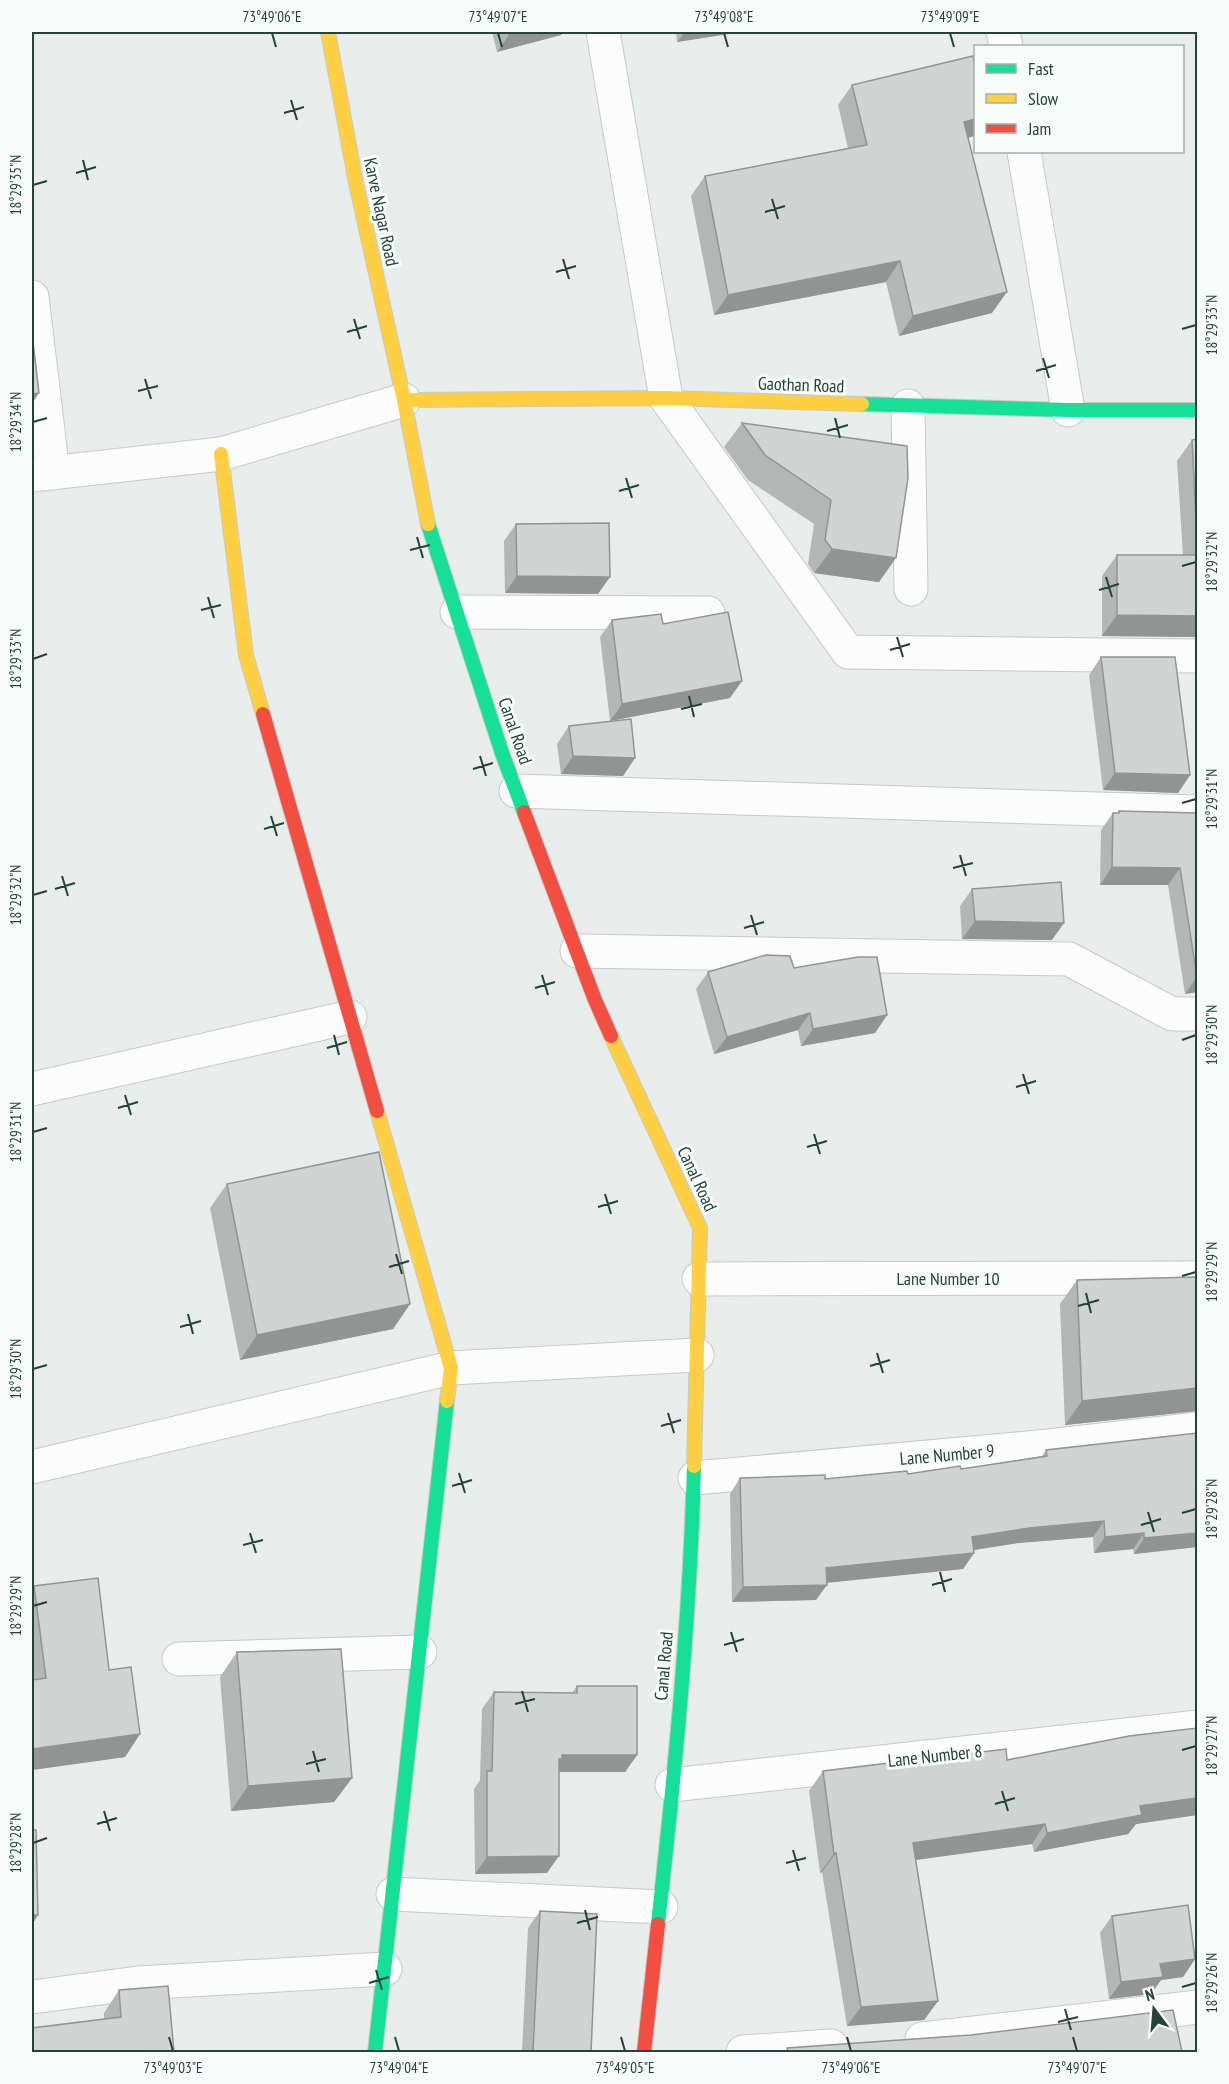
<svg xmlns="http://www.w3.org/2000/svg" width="1229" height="2084" font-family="'PT Sans Narrow',sans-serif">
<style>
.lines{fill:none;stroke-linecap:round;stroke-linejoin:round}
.street-casing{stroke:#c5cac8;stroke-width:35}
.fast-casing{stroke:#c3cbc8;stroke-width:16}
.slow-casing{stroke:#c3cbc8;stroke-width:16}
.jam-casing{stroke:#c3cbc8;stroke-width:16}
.street{stroke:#fcfcfc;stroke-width:33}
.fast{stroke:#16e098;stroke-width:14}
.slow{stroke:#ffcf43;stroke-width:14}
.jam{stroke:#f24e42;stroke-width:14}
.wall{fill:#b2b6b5}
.shaded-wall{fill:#919493}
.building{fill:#cfd4d2;stroke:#919493;stroke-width:1.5}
.ticks{fill:none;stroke:#24423a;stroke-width:2}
.labels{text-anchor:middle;stroke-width:6;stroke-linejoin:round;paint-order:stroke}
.street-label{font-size:18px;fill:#24423a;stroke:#f7fbf9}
.neatline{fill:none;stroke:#24423a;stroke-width:2}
.ticks-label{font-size:15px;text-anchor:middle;fill:#24423a}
</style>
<rect width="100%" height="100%" fill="#e8edeb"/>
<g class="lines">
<defs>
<path id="street" d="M 603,32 L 666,398 L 848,652 L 1198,656
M 1003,32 L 1006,46
M 1024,152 L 1068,410
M 32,297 L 53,473
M 908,406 L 911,589
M 32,475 L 221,454 L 404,400
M 457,612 L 708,613
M 516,791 L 1198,812
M 577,951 L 1069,959 L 1172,1014 L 1198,1014
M 32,1089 L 350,1017
M 699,1279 L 1198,1278
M 32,1467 L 451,1368 L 697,1355
M 695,1478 L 1049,1446 L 1198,1429
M 179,1659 L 420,1652
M 672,1785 L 1198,1727
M 393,1894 L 661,1907
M 32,1997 L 138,1983 L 385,1969
M 922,2039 L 1198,2007
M 743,2052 L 831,2046"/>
<path id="fast" d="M 862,404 L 1068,410 L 1198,410
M 428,524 L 502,753 L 524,812
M 658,1924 C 675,1772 690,1619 694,1466
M 375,2052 L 447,1401"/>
<path id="slow" d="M 328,32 L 356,183 L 404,400 L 428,524
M 404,400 L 666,398 L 862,404
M 221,454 L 246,655 L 263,714
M 611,1036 L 700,1228 L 694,1466
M 377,1111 L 451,1368 L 447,1401"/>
<path id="jam" d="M 263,714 L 377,1111
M 524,812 L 595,1000 L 611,1036
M 644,2052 L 658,1924"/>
</defs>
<use href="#street" class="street-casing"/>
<use href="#fast" class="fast-casing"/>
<use href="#slow" class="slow-casing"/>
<use href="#jam" class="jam-casing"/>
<use href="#street" class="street"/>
<use href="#fast" class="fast"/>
<use href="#slow" class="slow"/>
<use href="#jam" class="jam"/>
</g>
<path class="wall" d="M 492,32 L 563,32 L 561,35 L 497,52 Z
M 676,32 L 741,32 L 677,42 Z
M 852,85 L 974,136 L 968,138 L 992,313 L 899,336 L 886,282 L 714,315 L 691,196 L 705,176 L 848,148 L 838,105 Z
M 742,423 L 907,446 L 879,582 L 814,573 L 808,564 L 814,524 L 748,480 L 724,447 Z
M 1197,439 L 1197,637 L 1102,636 L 1102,576 L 1117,555 L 1183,555 L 1177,461 L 1192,440 Z
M 516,524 L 598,594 L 505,593 L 504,541 Z
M 612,620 L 663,624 L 730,698 L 610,721 L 635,758 L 623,776 L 561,774 L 557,744 L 569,726 L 610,721 L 600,637 Z
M 1101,657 L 1190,775 L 1178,793 L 1103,790 L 1089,675 Z
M 1119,811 L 1197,813 L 1197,992 L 1185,994 L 1168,885 L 1100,885 L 1101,830 L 1113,813 L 1118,813 Z
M 972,889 L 1052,940 L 962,939 L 960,906 Z
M 794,968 L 887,1015 L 875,1033 L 801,1046 L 798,1030 L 714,1054 L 696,989 L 708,972 Z
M 227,1184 L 410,1304 L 393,1329 L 240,1360 L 210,1208 Z
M 1197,1277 L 1197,1411 L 1065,1425 L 1060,1304 L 1077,1280 Z
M 1197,1433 L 1197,1547 L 1134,1554 L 1133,1549 L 1094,1553 L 1093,1537 L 1018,1543 L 974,1550 L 974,1553 L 963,1569 L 827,1582 L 816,1600 L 732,1602 L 730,1494 L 740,1478 L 825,1479 L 908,1474 L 961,1469 L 1042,1456 L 1046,1450 Z
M 34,1586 L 109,1670 L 140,1734 L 125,1757 L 32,1770 L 32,1590 Z
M 237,1652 L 352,1778 L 334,1802 L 231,1811 L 220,1677 Z
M 577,1686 L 637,1755 L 625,1772 L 559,1772 L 547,1873 L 475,1874 L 474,1789 L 480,1780 L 482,1709 L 494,1692 L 572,1693 Z
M 1197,1728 L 1197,1815 L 1136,1824 L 1128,1834 L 1034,1852 L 1032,1844 L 916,1860 L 938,2001 L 924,2020 L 847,2026 L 822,1872 L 820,1873 L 809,1791 L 823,1771 L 1007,1760 Z
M 540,1911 L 591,2052 L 522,2052 L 528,1928 Z
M 1112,1916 L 1195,1959 L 1183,1977 L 1161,1980 L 1151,1994 L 1109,1999 L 1100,1933 Z
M 119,1990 L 174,2052 L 104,2019 L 104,2013 Z"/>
<path class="shaded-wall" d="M 522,32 L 563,32 L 561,35 L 497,52 L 509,35 Z
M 685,32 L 741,32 L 677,42 Z
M 975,119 L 975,134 L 974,136 L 950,142 L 964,122 Z
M 900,261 L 886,282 L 714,315 L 728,295 Z
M 1007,292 L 992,313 L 899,336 L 913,316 Z
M 39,393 L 32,404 L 32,394 Z
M 832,549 L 896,558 L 879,582 L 814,573 Z
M 517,576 L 610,577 L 598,594 L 505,593 Z
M 1117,615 L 1197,616 L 1197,637 L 1102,636 Z
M 742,681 L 730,698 L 610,721 L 622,704 Z
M 573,756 L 635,758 L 623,776 L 561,774 Z
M 1115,773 L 1190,775 L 1178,793 L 1103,790 Z
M 1112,867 L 1180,868 L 1168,885 L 1100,885 Z
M 975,921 L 1064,923 L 1052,940 L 962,939 Z
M 1197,977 L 1197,992 L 1185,994 Z
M 810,1013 L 798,1030 L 714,1054 L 727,1037 Z
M 887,1015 L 875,1033 L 801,1046 L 813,1029 Z
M 410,1304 L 393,1329 L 240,1360 L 257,1335 Z
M 1197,1388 L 1197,1411 L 1065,1425 L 1082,1401 Z
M 1104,1521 L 1093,1537 L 1018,1543 L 961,1552 L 972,1537 L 1029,1528 Z
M 1144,1533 L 1133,1549 L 1094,1553 L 1105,1537 Z
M 1197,1533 L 1197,1547 L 1134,1554 L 1144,1538 Z
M 974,1553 L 963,1569 L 816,1584 L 826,1568 Z
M 827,1585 L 816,1600 L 732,1602 L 743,1587 Z
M 140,1734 L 125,1757 L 32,1770 L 32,1749 Z
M 562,1755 L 637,1755 L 625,1772 L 553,1772 L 547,1776 Z
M 352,1778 L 334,1802 L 231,1811 L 248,1786 Z
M 1197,1798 L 1197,1815 L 1136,1824 L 1128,1834 L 1034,1852 L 1047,1833 L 1140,1806 Z
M 1045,1824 L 1032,1844 L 900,1862 L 913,1843 Z
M 836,1853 L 822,1872 L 820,1873 L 834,1854 Z
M 559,1856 L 547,1873 L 475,1874 L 487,1857 Z
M 32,1915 L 38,1915 L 32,1925 Z
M 1195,1959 L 1183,1977 L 1161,1980 L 1151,1994 L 1109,1999 L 1121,1982 L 1160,1964 Z
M 938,2001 L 924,2020 L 847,2026 L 861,2007 Z"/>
<path class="building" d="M 508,32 L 522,32 L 509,35 Z
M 973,56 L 975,67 L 975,119 L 964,122 L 1007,292 L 913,316 L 900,261 L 728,295 L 705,176 L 867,145 L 852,85 Z
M 32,333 L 39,393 L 32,394 Z
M 742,423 L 907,446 L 908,478 L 896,558 L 832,549 L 825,540 L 831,500 L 765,455 Z
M 1197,439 L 1197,537 L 1192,440 Z
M 609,523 L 610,577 L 517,576 L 516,524 Z
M 1117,555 L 1197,555 L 1197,616 L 1117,615 Z
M 728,612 L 742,681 L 622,704 L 612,620 L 661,614 L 663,624 Z
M 1101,657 L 1175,657 L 1190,775 L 1115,773 Z
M 631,719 L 635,758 L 573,756 L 569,726 Z
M 1119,811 L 1197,813 L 1197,977 L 1180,868 L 1112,867 L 1113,813 L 1119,813 Z
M 1061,882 L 1064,923 L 975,921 L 972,889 Z
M 766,955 L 790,956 L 794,968 L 858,957 L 877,957 L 887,1015 L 813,1029 L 810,1013 L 727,1037 L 708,972 Z
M 379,1152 L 410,1304 L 257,1335 L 227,1184 Z
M 1197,1277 L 1197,1388 L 1082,1401 L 1077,1280 Z
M 1197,1433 L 1197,1533 L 1144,1538 L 1144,1533 L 1105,1537 L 1104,1521 L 1029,1528 L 972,1537 L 974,1553 L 826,1568 L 827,1585 L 743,1587 L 740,1478 L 825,1475 L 825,1479 L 907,1471 L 908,1474 L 960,1466 L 961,1469 L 1047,1456 L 1046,1450 Z
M 98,1578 L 109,1670 L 131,1667 L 140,1734 L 32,1749 L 32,1680 L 46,1678 L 34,1586 Z
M 341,1649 L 352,1778 L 248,1786 L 237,1652 Z
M 577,1686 L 637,1686 L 637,1755 L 562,1755 L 562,1759 L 559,1759 L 559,1856 L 487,1857 L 487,1771 L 492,1771 L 494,1692 L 577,1693 Z
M 1197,1728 L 1197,1798 L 1140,1806 L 1142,1815 L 1047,1833 L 1045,1824 L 913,1843 L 938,2001 L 861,2007 L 836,1853 L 834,1854 L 823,1771 L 1006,1749 L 1007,1760 L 1129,1736 Z
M 32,1830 L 36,1830 L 38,1915 L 32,1915 Z
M 1188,1905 L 1195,1959 L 1160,1964 L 1163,1977 L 1121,1982 L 1112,1916 Z
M 540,1911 L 597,1914 L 591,2052 L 533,2051 Z
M 168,1986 L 174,2052 L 32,2052 L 32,2028 L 121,2017 L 119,1990 Z
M 1173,2010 L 1182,2052 L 788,2052 L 787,2048 L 971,2035 Z
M 723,2051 L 769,2052 L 723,2052 Z"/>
<path class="ticks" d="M 272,33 L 276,47M 498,33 L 502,47M 724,33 L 728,47M 950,33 L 954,47M 291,100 L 297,120M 284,113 L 304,107M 83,160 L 88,180M 76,173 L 96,167M 33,185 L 47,181M 772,199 L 778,219M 765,212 L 785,206M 563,259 L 569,279M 556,272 L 576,266M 354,319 L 360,339M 1182,329 L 1196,325M 347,332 L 367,326M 1043,358 L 1049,378M 1036,371 L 1056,365M 145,379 L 151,399M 138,391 L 158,386M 835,418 L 840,438M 33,422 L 47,418M 827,431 L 848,425M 626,478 L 632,498M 619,491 L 639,485M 417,537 L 423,558M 410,550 L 430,545M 1182,566 L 1196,562M 1106,577 L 1112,597M 1099,590 L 1119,584M 208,597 L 214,618M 201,610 L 221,605M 897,637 L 903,657M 890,650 L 910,644M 33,659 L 47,654M 689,696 L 694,717M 681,709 L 702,704M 480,756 L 486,776M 473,769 L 493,763M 1182,803 L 1196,799M 271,816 L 277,836M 264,829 L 284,823M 960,855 L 966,876M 953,868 L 973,863M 62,876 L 68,896M 55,889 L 75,883M 33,895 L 47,891M 751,915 L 757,935M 744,928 L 764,922M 542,975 L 548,995M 535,988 L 555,982M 334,1035 L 339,1055M 1182,1040 L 1196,1035M 327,1048 L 347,1042M 1023,1074 L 1029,1094M 1016,1087 L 1036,1081M 125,1095 L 131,1115M 118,1108 L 138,1102M 33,1132 L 47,1128M 814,1134 L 820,1154M 807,1147 L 827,1141M 605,1194 L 611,1214M 598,1207 L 618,1201M 396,1254 L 402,1274M 389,1267 L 409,1261M 1182,1276 L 1196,1272M 1086,1293 L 1091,1313M 1078,1306 L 1099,1300M 188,1314 L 193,1334M 180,1327 L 201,1321M 877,1353 L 883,1373M 870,1366 L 890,1360M 33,1369 L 47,1365M 668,1413 L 674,1433M 661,1426 L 681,1420M 459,1473 L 465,1493M 452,1486 L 472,1480M 1148,1512 L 1154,1532M 1182,1513 L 1196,1509M 1141,1525 L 1161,1519M 250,1533 L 256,1553M 243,1545 L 263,1540M 940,1572 L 945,1592M 932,1585 L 952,1579M 33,1606 L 47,1602M 731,1632 L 737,1652M 724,1645 L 744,1639M 522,1691 L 528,1712M 515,1704 L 535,1699M 1182,1750 L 1196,1746M 313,1751 L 319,1772M 306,1764 L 326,1759M 1002,1791 L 1008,1811M 995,1804 L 1015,1798M 104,1811 L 110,1831M 97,1824 L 117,1818M 33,1843 L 47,1838M 793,1850 L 799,1871M 786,1863 L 806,1858M 585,1910 L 590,1930M 577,1923 L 598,1917M 376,1970 L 382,1990M 369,1983 L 389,1977M 1182,1987 L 1196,1983M 1065,2009 L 1071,2030M 1058,2022 L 1078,2017M 169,2037 L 173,2051M 395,2037 L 399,2051M 621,2037 L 625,2051M 847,2037 L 851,2051M 1073,2037 L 1077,2051"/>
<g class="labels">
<g class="street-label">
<text transform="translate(381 212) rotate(78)" y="6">Karve Nagar Road</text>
<text transform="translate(801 385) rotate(2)" y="6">Gaothan Road</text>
<text transform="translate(515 731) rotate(71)" y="6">Canal Road</text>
<text transform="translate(697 1179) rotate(65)" y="6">Canal Road</text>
<text x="948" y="1285">Lane Number 10</text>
<text transform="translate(947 1455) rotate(-5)" y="6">Lane Number 9</text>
<text transform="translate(664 1666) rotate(-85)" y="6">Canal Road</text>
<text transform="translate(935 1756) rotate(-6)" y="6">Lane Number 8</text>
</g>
</g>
<rect width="1229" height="2084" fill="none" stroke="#f7fbf9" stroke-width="66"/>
<rect x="974" y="45" width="210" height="108" fill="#f7fbf9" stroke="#a3b1ad" stroke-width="1.5"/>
<rect x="986" y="64" width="30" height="9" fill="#16e098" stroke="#a3b1ad" stroke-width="1.5"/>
<text x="1028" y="75" font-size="18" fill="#24423a">Fast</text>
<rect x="986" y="94" width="30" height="9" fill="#ffcf43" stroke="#a3b1ad" stroke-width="1.5"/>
<text x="1028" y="105" font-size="18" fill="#24423a">Slow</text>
<rect x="986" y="124" width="30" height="9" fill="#f24e42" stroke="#a3b1ad" stroke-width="1.5"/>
<text x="1028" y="135" font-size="18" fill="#24423a">Jam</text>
<g transform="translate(1154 2009) rotate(344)" stroke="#f7fbf9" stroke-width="4.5" paint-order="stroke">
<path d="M0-4.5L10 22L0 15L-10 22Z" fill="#24423a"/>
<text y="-9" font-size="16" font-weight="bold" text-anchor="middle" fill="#24423a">N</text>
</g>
<rect x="33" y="33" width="1163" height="2018" class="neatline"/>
<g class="ticks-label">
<text x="272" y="22">73°49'06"E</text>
<text x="498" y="22">73°49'07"E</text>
<text x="724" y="22">73°49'08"E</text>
<text x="950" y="22">73°49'09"E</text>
<text transform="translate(16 185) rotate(-90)" y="5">18°29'35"N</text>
<text transform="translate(1212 325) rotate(-90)" y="5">18°29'33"N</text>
<text transform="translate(16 422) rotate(-90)" y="5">18°29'34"N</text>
<text transform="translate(1212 562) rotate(-90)" y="5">18°29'32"N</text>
<text transform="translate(16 659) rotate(-90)" y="5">18°29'33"N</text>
<text transform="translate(1212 799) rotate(-90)" y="5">18°29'31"N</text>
<text transform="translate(16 895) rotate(-90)" y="5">18°29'32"N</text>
<text transform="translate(1212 1035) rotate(-90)" y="5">18°29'30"N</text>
<text transform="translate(16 1132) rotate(-90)" y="5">18°29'31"N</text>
<text transform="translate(1212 1272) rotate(-90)" y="5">18°29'29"N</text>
<text transform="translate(16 1369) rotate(-90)" y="5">18°29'30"N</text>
<text transform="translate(1212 1509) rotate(-90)" y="5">18°29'28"N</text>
<text transform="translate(16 1606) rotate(-90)" y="5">18°29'29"N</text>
<text transform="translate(1212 1746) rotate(-90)" y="5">18°29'27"N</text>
<text transform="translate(16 1843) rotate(-90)" y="5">18°29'28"N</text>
<text transform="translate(1212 1983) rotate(-90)" y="5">18°29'26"N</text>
<text x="173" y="2073">73°49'03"E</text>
<text x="399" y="2073">73°49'04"E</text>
<text x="625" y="2073">73°49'05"E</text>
<text x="851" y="2073">73°49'06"E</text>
<text x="1077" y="2073">73°49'07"E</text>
</g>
</svg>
